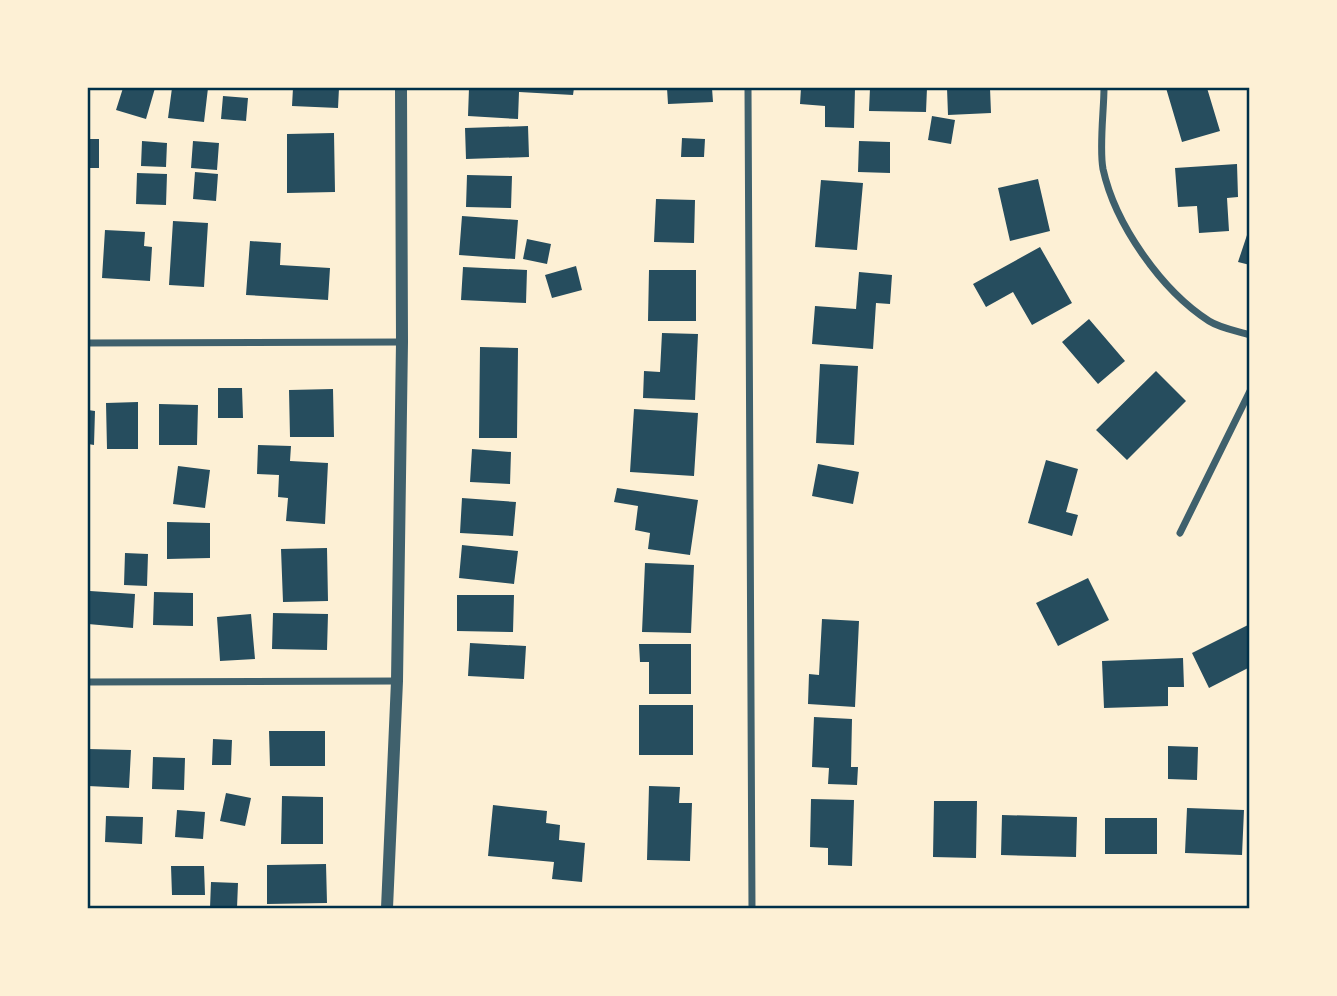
<svg xmlns="http://www.w3.org/2000/svg" width="1337" height="996" font-family="'Space Grotesk',sans-serif">
<style>
.building{fill:#264d5e}
.lines{fill:none;stroke-linecap:round;stroke-linejoin:round}
.minor{stroke:#3f606c;stroke-width:7}
.tertiary{stroke:#3f606c;stroke-width:12}
.neatline{fill:none;stroke:#003049;stroke-width:2.5}
</style>
<rect width="100%" height="100%" fill="#fdf0d5"/>
<path class="building" d="M 123,88 L 155,88 L 146,119 L 116,110 Z
M 172,88 L 208,88 L 204,122 L 168,118 Z
M 293,88 L 339,88 L 338,108 L 292,106 Z
M 469,88 L 574,88 L 573,95 L 519,92 L 518,119 L 468,116 Z
M 667,88 L 712,88 L 713,102 L 668,104 Z
M 801,88 L 855,88 L 854,128 L 825,127 L 825,106 L 800,104 Z
M 870,88 L 927,88 L 926,112 L 869,111 Z
M 947,88 L 990,88 L 991,113 L 948,115 Z
M 1166,88 L 1207,88 L 1220,131 L 1182,142 Z
M 223,96 L 248,98 L 246,121 L 221,119 Z
M 932,116 L 955,120 L 951,144 L 928,140 Z
M 528,126 L 529,157 L 466,159 L 465,128 Z
M 334,133 L 335,192 L 287,193 L 287,134 Z
M 682,138 L 705,139 L 704,157 L 681,157 Z
M 88,139 L 99,139 L 99,168 L 88,168 Z
M 142,141 L 167,143 L 166,167 L 141,166 Z
M 193,141 L 219,143 L 217,170 L 191,168 Z
M 859,141 L 890,142 L 890,173 L 858,172 Z
M 1237,164 L 1238,197 L 1227,198 L 1229,231 L 1199,233 L 1197,206 L 1178,207 L 1175,168 Z
M 195,172 L 218,174 L 216,201 L 193,199 Z
M 137,173 L 167,174 L 166,205 L 136,204 Z
M 467,175 L 512,176 L 511,208 L 466,207 Z
M 1038,179 L 1050,231 L 1010,241 L 998,188 Z
M 821,180 L 863,183 L 857,250 L 815,247 Z
M 656,199 L 695,200 L 694,243 L 654,242 Z
M 462,216 L 518,220 L 515,259 L 459,255 Z
M 173,221 L 208,223 L 204,287 L 169,285 Z
M 1250,226 L 1250,265 L 1238,262 Z
M 105,230 L 145,232 L 144,246 L 152,247 L 150,281 L 102,278 Z
M 527,239 L 551,244 L 547,264 L 523,259 Z
M 250,241 L 281,243 L 280,265 L 330,268 L 328,300 L 246,295 Z
M 1040,247 L 1072,303 L 1032,325 L 1013,292 L 986,307 L 973,284 Z
M 576,266 L 582,290 L 552,298 L 545,275 Z
M 463,267 L 527,270 L 526,303 L 461,300 Z
M 649,270 L 696,270 L 696,321 L 648,321 Z
M 859,272 L 892,275 L 890,304 L 876,303 L 873,349 L 812,344 L 815,306 L 856,309 Z
M 1089,319 L 1125,361 L 1098,384 L 1062,342 Z
M 662,333 L 698,334 L 695,400 L 643,398 L 644,371 L 660,372 Z
M 480,347 L 518,348 L 517,438 L 479,438 Z
M 820,364 L 858,366 L 854,445 L 816,443 Z
M 1156,371 L 1186,401 L 1127,460 L 1096,430 Z
M 218,388 L 242,388 L 243,418 L 218,418 Z
M 333,389 L 334,437 L 290,437 L 289,390 Z
M 138,402 L 138,449 L 107,449 L 106,403 Z
M 159,404 L 198,405 L 197,445 L 159,445 Z
M 634,409 L 698,413 L 694,476 L 630,472 Z
M 88,410 L 95,411 L 94,445 L 88,444 Z
M 258,445 L 291,446 L 290,461 L 328,463 L 325,524 L 286,521 L 288,498 L 278,497 L 279,475 L 257,474 Z
M 472,449 L 511,452 L 510,484 L 470,482 Z
M 1046,460 L 1078,469 L 1066,512 L 1078,515 L 1072,536 L 1028,523 Z
M 818,464 L 859,472 L 853,504 L 812,496 Z
M 178,466 L 210,470 L 205,508 L 173,504 Z
M 617,488 L 698,500 L 690,555 L 648,549 L 650,533 L 635,530 L 638,506 L 614,502 Z
M 462,498 L 516,502 L 513,536 L 460,533 Z
M 167,522 L 210,523 L 210,558 L 167,559 Z
M 462,545 L 518,551 L 514,584 L 459,578 Z
M 327,548 L 328,601 L 283,602 L 281,549 Z
M 125,553 L 148,554 L 147,586 L 124,585 Z
M 645,563 L 694,565 L 691,633 L 642,632 Z
M 1088,578 L 1109,620 L 1058,646 L 1036,603 Z
M 90,591 L 135,594 L 133,628 L 88,624 Z
M 154,592 L 193,593 L 193,626 L 153,625 Z
M 457,595 L 514,595 L 513,632 L 457,631 Z
M 273,613 L 328,614 L 327,650 L 272,649 Z
M 251,614 L 255,659 L 220,661 L 217,617 Z
M 822,619 L 859,621 L 855,707 L 808,704 L 809,674 L 819,675 Z
M 1250,624 L 1250,667 L 1209,688 L 1192,653 Z
M 470,643 L 526,646 L 524,679 L 468,676 Z
M 639,644 L 691,644 L 691,694 L 649,694 L 649,662 L 640,662 Z
M 1183,658 L 1184,687 L 1168,687 L 1168,706 L 1104,708 L 1102,661 Z
M 639,705 L 693,705 L 693,755 L 639,755 Z
M 814,717 L 852,719 L 851,767 L 858,767 L 857,785 L 828,784 L 829,768 L 812,767 Z
M 269,731 L 325,731 L 325,766 L 270,766 Z
M 213,739 L 232,740 L 231,765 L 212,765 Z
M 1168,746 L 1198,747 L 1197,780 L 1168,779 Z
M 88,749 L 131,750 L 129,788 L 88,786 Z
M 153,757 L 185,758 L 184,790 L 152,789 Z
M 649,786 L 680,787 L 679,803 L 692,803 L 690,861 L 647,860 Z
M 226,793 L 251,798 L 245,826 L 220,821 Z
M 282,796 L 323,797 L 323,844 L 281,844 Z
M 811,799 L 854,800 L 852,866 L 828,865 L 828,848 L 810,847 Z
M 934,801 L 977,801 L 976,858 L 933,857 Z
M 493,805 L 547,811 L 546,823 L 560,825 L 559,840 L 585,843 L 582,882 L 552,879 L 554,862 L 488,856 Z
M 1187,808 L 1244,810 L 1242,855 L 1185,853 Z
M 177,810 L 205,812 L 203,839 L 175,837 Z
M 1002,815 L 1077,817 L 1076,857 L 1001,855 Z
M 106,816 L 143,817 L 142,844 L 105,842 Z
M 1105,818 L 1157,818 L 1157,854 L 1105,854 Z
M 326,864 L 327,903 L 267,904 L 267,865 Z
M 171,866 L 204,866 L 205,895 L 172,895 Z
M 211,882 L 238,883 L 237,908 L 210,908 Z"/>
<g class="lines">
<path class="minor" d="M 748,88 L 752,908
M 1104,88 C 1104,110 1099,147 1103,169 C 1115,224 1161,290 1209,321 C 1220,328 1237,331 1250,335
M 88,343 L 402,342
M 1180,533 L 1250,391
M 88,682 L 397,681"/>
<path class="tertiary" d="M 387,908 L 397,681 L 402,342 L 401,88"/>
</g>
<rect width="1337" height="996" fill="none" stroke="#fdf0d5" stroke-width="178"/>
<rect x="89" y="89" width="1159" height="818" class="neatline"/>
</svg>
